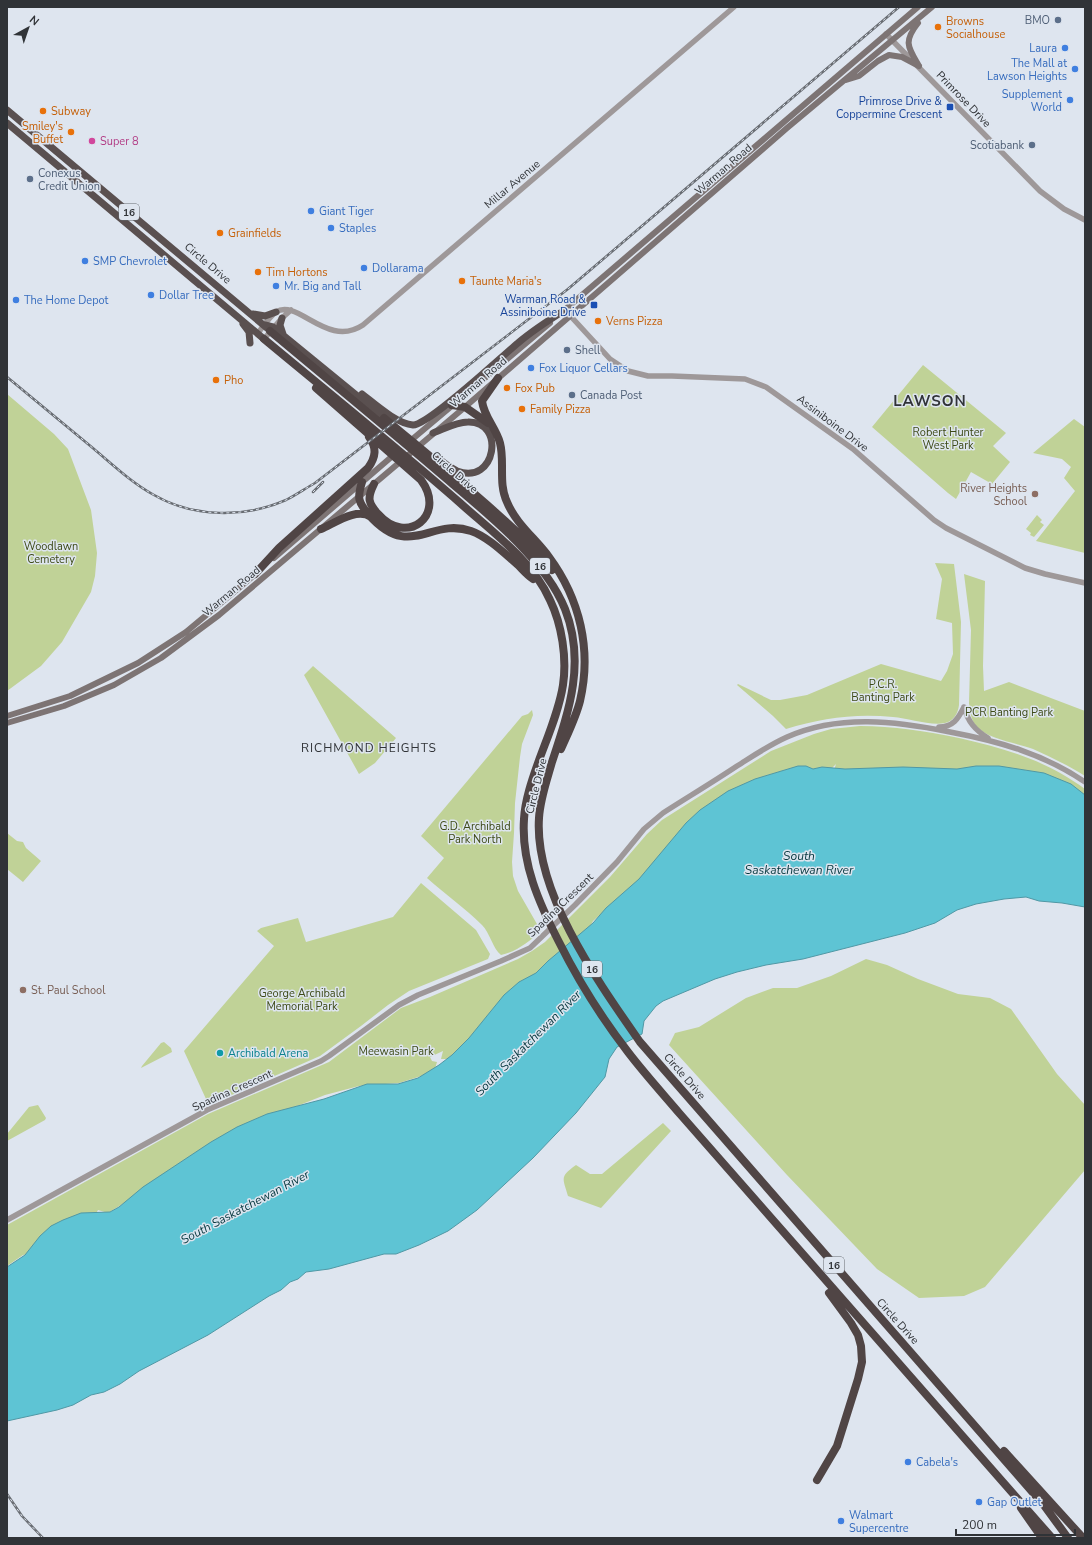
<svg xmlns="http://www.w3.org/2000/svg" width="1092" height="1545" font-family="'Nunito Sans',sans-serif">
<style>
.green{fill:#c0d297}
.water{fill:#5ec4d4;stroke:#5098a5}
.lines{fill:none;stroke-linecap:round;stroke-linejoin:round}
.tertiary{stroke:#9e9899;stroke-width:5.5}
.secondary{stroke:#7d7474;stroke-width:6}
.trunk{stroke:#5a5050;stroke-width:7}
.motorway{stroke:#504545;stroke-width:8}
.rail-casing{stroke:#686c72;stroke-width:2.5}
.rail{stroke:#dee5ef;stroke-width:1;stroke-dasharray:3;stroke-linecap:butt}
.service-dot{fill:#5c6f8a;stroke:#dee5ef;stroke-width:1.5}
.food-dot{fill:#e8710a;stroke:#dee5ef;stroke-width:1.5}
.shop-dot{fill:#3f7fe0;stroke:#dee5ef;stroke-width:1.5}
.transit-dot{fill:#1a4fb4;stroke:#dee5ef;stroke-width:1.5}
.hotel-dot{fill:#d1479c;stroke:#dee5ef;stroke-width:1.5}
.education-dot{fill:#8d6e63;stroke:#dee5ef;stroke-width:1.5}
.culture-dot{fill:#0f9aa8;stroke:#dee5ef;stroke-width:1.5}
.labels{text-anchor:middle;stroke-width:3;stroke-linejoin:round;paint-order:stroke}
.shield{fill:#dee5ef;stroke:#64686e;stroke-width:1}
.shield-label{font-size:10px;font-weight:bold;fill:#303337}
.service-label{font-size:11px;fill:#4e5e75;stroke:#dee5ef;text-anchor:start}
.food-label{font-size:11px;fill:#c56008;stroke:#dee5ef;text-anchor:start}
.shop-label{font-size:11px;fill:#366cbe;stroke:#dee5ef;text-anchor:start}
.street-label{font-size:11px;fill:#303337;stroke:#dee5ef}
.transit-label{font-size:11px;fill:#164399;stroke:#dee5ef;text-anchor:end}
.hotel-label{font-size:11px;fill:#b23c85;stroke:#dee5ef;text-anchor:start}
.park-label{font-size:11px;fill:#3d4a16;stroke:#dee5ef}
.education-label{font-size:11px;fill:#785e54;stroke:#dee5ef;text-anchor:end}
.culture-label{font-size:11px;fill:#0d838f;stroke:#dee5ef;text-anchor:start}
.neighbourhood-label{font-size:12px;letter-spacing:1px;fill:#303337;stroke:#dee5ef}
.water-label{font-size:12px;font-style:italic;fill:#06383f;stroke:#dee5ef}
.district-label{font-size:15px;font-weight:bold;letter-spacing:1px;fill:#303337;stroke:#dee5ef}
</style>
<rect width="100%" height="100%" fill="#dee5ef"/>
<path class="green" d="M 923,365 L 1006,433 L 993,446 L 1010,462 L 992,484 L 971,472 L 956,499 L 948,493 L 872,427 Z
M 7,394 L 54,434 L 68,449 L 91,510 L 97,553 L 95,576 L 91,592 L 62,642 L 41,666 L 7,691 Z
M 1074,419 L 1085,427 L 1085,553 L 1036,541 L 1075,491 L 1064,478 L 1071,467 L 1062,459 L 1033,453 Z
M 1037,515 L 1042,520 L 1040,522 L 1044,525 L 1034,537 L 1030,535 L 1031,533 L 1026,529 Z
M 935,563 L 954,564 L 961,622 L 959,705 C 958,713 954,721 945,723 C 930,726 908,718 893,717 C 856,713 821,718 786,729 L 773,716 L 737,685 L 738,684 L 771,700 L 780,700 L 807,695 L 881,664 L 941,681 L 947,671 L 953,654 L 952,623 L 936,619 L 942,579 Z
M 964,574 L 985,581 L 983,666 L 984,691 L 1009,682 L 1085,711 L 1085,776 C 1069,766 1051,757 1033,749 C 1017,743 987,739 976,726 C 971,720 970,711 969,703 L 971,630 Z
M 313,666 L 396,738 L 375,763 L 359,774 L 304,675 Z
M 532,710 L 533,715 L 522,744 L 520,757 L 515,803 L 514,833 L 512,862 L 513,876 L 518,891 L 541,931 C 530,941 516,952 501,955 C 493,949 490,933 482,925 C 465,908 445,894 427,878 L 444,858 L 421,836 L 522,716 L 528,714 Z
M 860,726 C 893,726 926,731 959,738 C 1007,749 1045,760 1085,789 L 1085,799 L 834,770 L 836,764 L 829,771 L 646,874 L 593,921 L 589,929 L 459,1054 L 447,1059 L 441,1059 L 443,1051 L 430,1057 L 432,1061 L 437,1062 L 434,1072 L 399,1083 L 359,1086 L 325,1095 L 254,1123 L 108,1213 L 98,1210 L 93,1219 L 28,1254 L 23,1255 L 7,1266 L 7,1225 L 208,1114 L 329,1062 L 401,1008 L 430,997 L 518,959 L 532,951 L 545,942 L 610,877 L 647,834 L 662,820 L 771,751 L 814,734 L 831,729 Z
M 7,833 L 17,841 L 23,842 L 26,848 L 41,861 L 23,882 L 7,869 Z
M 421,883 L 476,930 L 490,954 L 488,959 L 409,991 L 388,1005 L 361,1026 L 320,1056 L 218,1101 L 209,1103 L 206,1099 L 184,1051 L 274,946 L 257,931 L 261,928 L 298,918 L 306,942 L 393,917 Z
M 866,959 L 887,965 L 918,979 L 958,994 L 990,998 L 1011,1009 L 1057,1074 L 1085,1105 L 1085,1170 L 985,1287 L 964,1296 L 919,1298 L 877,1269 L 787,1175 L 669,1045 L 675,1033 L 699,1027 L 746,998 L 773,988 L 797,988 L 831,976 Z
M 164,1042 L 171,1048 L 172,1052 L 141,1068 L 142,1066 L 161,1043 Z
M 38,1105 L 46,1118 L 45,1120 L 7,1141 L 7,1134 L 29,1107 Z
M 663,1123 L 671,1131 L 601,1208 L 568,1196 C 563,1178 559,1177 576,1165 L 590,1174 L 602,1174 Z"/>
<path class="water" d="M 798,766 L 806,766 L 813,769 L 822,767 L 845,769 L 903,767 L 957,769 L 976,766 L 999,766 L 1044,773 L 1071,784 L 1085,795 L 1085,907 L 1062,903 L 1039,901 L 1026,897 L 1004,899 L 976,904 L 957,910 L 935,923 L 905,933 L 803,959 L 766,965 L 737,972 L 715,979 L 663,1001 L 656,1006 L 644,1021 L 642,1034 L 617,1047 L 609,1059 L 605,1077 L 576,1113 L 533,1158 L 477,1210 L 448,1231 L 419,1245 L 396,1254 L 384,1254 L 329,1269 L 306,1272 L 298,1279 L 290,1282 L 281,1290 L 269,1296 L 208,1335 L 139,1371 L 120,1384 L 104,1392 L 91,1395 L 73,1405 L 57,1410 L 7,1421 L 7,1267 L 25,1255 L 40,1236 L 51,1226 L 63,1220 L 81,1213 L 110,1212 L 119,1207 L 143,1187 L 211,1142 L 237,1127 L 267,1114 L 324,1099 L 367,1084 L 398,1084 L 418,1078 L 439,1065 L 452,1055 L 469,1038 L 504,995 L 519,982 L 536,973 L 548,961 L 593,923 L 606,908 L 639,879 L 686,823 L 700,810 L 728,791 L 755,779 Z"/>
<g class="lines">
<path class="tertiary" d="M 886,34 L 1040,191 L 1064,209 L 1085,220
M 565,310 L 610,359 L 628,371 L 648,376 L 672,376 L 745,379 L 766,387 L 853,449 L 934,520 L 946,528 L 1025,568 L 1045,574 L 1085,583
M 258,333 C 263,327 269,317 276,312 C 298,298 327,349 363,325 L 734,7
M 264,339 L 282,318 L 291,310
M 964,707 C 968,722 975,730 988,738
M 939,727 C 953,727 958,719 964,707
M 7,1220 L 207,1110 L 321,1061 L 329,1056 L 399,1005 L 418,995 L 501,961 L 530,948 L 575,905 L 617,862 L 644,829 L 663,813 C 688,797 713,782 737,766 C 753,756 769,745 787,737 C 839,714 896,721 950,732 C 998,741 1044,754 1085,782"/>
<path class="secondary" d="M 918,23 C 903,42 908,47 919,66
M 846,80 L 859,76 L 878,61 L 889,55 L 902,57 L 919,66
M 561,313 L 918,7
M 409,442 L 550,323
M 274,558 L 396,453
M 7,716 L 70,696 L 138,663 L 186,632 L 258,572
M 7,723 L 64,706 L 114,685 L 161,658 L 219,615 L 465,407 L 787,128 L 932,7"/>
<path class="trunk" d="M 7,110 L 267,328
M 7,123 L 264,339
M 253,314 L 265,316 L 276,312
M 282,318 L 280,325 L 283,334
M 243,324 L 249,332 L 250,343
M 265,325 L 273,327 L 388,421
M 362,394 C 375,404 397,424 413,425 C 429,425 502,356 518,343 C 533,330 549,320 565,310
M 433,433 C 444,429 456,422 468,422 C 506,421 496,486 457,471 C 451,468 445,464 439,459"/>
<path class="motorway" d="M 270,331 C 325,377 381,423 435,469 C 478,506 544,556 565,609 C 586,662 569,711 552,762 C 547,780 540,799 539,818 C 534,893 599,983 640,1042 L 1043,1504 L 1068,1538
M 264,339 C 329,393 395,446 459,502 C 491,531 532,560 550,600 C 562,625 567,658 563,685 C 559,711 547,738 538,763 C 532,780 525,800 524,819 C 521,863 539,903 559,942 C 578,980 601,1017 628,1052 C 644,1073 663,1094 680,1114 L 1052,1538
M 498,378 L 482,401 C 484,417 496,428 500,443 C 505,462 498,483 507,502 C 516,524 536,539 549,557 C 580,599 592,650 580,701 C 576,717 568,733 561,749
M 316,388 L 421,480 C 447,515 407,547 378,514 C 368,503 367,498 374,484
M 452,405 L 465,407 L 488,423
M 384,418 C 421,449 458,479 494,511 C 514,529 536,548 552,570
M 362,482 C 357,498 358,502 369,515 C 410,561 430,517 471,531 C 488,537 504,553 518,565 C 523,570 527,575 533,579
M 321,529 C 335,523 357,507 371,517
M 255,574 L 279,548 L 368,468 C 376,457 377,448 369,437
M 1004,1451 L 1083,1538
M 817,1480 L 837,1446 L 858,1379 L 862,1362 L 861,1346 L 858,1335 L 851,1323 L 829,1293
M 1021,1508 L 1042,1538"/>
<defs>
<path id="rail" d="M 7,377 C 36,401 65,425 94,449 C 113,465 132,483 154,495 C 194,518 245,518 286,500 C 296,495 306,488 315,483 L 568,289 L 899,7
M 313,492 L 323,482
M 7,1494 L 22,1516 L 43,1538"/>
</defs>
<use href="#rail" class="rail-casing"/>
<use href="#rail" class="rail"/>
</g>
<g class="service-dot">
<circle cx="1058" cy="20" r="4"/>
<circle cx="1032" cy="145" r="4"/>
<circle cx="30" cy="179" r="4"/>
<circle cx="567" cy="350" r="4"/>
<circle cx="572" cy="395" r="4"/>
</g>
<g class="food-dot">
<circle cx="938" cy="27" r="4"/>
<circle cx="43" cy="111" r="4"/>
<circle cx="71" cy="132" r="4"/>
<circle cx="220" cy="233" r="4"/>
<circle cx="258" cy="272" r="4"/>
<circle cx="462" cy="281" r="4"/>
<circle cx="598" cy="321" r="4"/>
<circle cx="216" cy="380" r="4"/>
<circle cx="507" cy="388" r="4"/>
<circle cx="522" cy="409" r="4"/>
</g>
<g class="shop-dot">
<circle cx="1065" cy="48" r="4"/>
<circle cx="1075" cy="69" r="4"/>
<circle cx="1070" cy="100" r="4"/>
<circle cx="311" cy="211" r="4"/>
<circle cx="331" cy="228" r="4"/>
<circle cx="85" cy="261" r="4"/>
<circle cx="364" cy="268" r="4"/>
<circle cx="276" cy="286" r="4"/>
<circle cx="151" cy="295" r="4"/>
<circle cx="16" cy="300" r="4"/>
<circle cx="531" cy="368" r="4"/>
<circle cx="908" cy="1462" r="4"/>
<circle cx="979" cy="1502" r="4"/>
<circle cx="841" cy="1521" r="4"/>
</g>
<g class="transit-dot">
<rect x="946" y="103" width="8" height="8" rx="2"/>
<rect x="590" y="301" width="8" height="8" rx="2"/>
</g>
<circle class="hotel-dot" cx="92" cy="141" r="4"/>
<g class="education-dot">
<circle cx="1035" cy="494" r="4"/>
<circle cx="23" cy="990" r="4"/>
</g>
<circle class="culture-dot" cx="220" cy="1053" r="4"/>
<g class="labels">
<g class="shield">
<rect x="119" y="204" width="20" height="16" rx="3"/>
<rect x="530" y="558" width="20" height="16" rx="3"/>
<rect x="582" y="961" width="20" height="16" rx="3"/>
<rect x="824" y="1257" width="20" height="16" rx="3"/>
</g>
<g class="shield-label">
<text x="129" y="216">16</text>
<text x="540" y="570">16</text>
<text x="592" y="973">16</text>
<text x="834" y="1269">16</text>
</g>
<g class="service-label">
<text x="1050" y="24" text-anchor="end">BMO</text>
<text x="1024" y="149" text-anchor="end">Scotiabank</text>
<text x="38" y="177">Conexus<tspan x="38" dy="13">Credit Union</tspan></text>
<text x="575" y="354">Shell</text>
<text x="580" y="399">Canada Post</text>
</g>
<g class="food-label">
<text x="946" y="25">Browns<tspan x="946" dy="13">Socialhouse</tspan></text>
<text x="51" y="115">Subway</text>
<text x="63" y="130" text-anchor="end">Smiley's<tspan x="63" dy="13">Buffet</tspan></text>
<text x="228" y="237">Grainfields</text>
<text x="266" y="276">Tim Hortons</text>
<text x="470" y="285">Taunte Maria's</text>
<text x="606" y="325">Verns Pizza</text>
<text x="224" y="384">Pho</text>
<text x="515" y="392">Fox Pub</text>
<text x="530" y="413">Family Pizza</text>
</g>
<g class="shop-label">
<text x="1057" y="52" text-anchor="end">Laura</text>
<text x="1067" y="67" text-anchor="end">The Mall at<tspan x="1067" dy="13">Lawson Heights</tspan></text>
<text x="1062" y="98" text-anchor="end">Supplement<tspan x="1062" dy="13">World</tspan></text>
<text x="319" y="215">Giant Tiger</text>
<text x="339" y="232">Staples</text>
<text x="93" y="265">SMP Chevrolet</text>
<text x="372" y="272">Dollarama</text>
<text x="284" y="290">Mr. Big and Tall</text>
<text x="159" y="299">Dollar Tree</text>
<text x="24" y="304">The Home Depot</text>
<text x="539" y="372">Fox Liquor Cellars</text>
<text x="916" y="1466">Cabela's</text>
<text x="987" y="1506">Gap Outlet</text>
<text x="849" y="1519">Walmart<tspan x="849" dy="13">Supercentre</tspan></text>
</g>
<g class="street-label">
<text transform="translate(964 99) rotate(46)" y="4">Primrose Drive</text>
<text transform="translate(723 169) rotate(-41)" y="4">Warman Road</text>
<text transform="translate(512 184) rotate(-40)" y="4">Millar Avenue</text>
<text transform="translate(208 263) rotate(40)" y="4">Circle Drive</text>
<text transform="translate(478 382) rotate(-41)" y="4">Warman Road</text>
<text transform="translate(833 423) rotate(37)" y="4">Assiniboine Drive</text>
<text transform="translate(455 472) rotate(41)" y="4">Circle Drive</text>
<text transform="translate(231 591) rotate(-40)" y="4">Warman Road</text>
<text transform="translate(536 786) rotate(-76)" y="4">Circle Drive</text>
<text transform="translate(560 905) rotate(-44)" y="4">Spadina Crescent</text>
<text transform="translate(685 1076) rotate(49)" y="4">Circle Drive</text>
<text transform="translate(232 1090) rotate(-24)" y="4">Spadina Crescent</text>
<text transform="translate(898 1321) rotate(48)" y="4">Circle Drive</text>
</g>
<g class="transit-label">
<text x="942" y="105">Primrose Drive &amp;<tspan x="942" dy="13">Coppermine Crescent</tspan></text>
<text x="586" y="303">Warman Road &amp;<tspan x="586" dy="13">Assiniboine Drive</tspan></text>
</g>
<g class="hotel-label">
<text x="100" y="145">Super 8</text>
</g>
<g class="park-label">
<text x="948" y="436">Robert Hunter<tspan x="948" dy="13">West Park</tspan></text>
<text x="51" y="550">Woodlawn<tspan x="51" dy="13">Cemetery</tspan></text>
<text x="883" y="688">P.C.R.<tspan x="883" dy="13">Banting Park</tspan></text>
<text x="1009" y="716">PCR Banting Park</text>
<text x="475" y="830">G.D. Archibald<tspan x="475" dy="13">Park North</tspan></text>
<text x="302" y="997">George Archibald<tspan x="302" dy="13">Memorial Park</tspan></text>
<text x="396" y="1055">Meewasin Park</text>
</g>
<g class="education-label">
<text x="1027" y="492">River Heights<tspan x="1027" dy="13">School</tspan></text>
<text x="31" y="994" text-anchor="start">St. Paul School</text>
</g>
<g class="culture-label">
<text x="228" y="1057">Archibald Arena</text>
</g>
<g class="neighbourhood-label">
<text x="369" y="752">RICHMOND HEIGHTS</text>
</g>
<g class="water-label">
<text x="799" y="860">South<tspan x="799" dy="14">Saskatchewan River</tspan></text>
<text transform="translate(528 1043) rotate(-45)" y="4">South Saskatchewan River</text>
<text transform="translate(245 1207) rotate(-28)" y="4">South Saskatchewan River</text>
</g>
<g class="district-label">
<text x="930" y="406">LAWSON</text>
</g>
</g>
<rect width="1092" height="1545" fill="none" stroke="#303337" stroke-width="16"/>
<g transform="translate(28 28) rotate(40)" stroke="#dee5ef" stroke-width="3" paint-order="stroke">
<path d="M0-3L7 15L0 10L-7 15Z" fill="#303337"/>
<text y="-6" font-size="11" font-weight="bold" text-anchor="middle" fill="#303337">N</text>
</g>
<path d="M956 1529v6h119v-6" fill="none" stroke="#303337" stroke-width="2"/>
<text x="962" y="1529" font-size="12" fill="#303337" stroke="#dee5ef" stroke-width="3" paint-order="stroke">200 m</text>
</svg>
